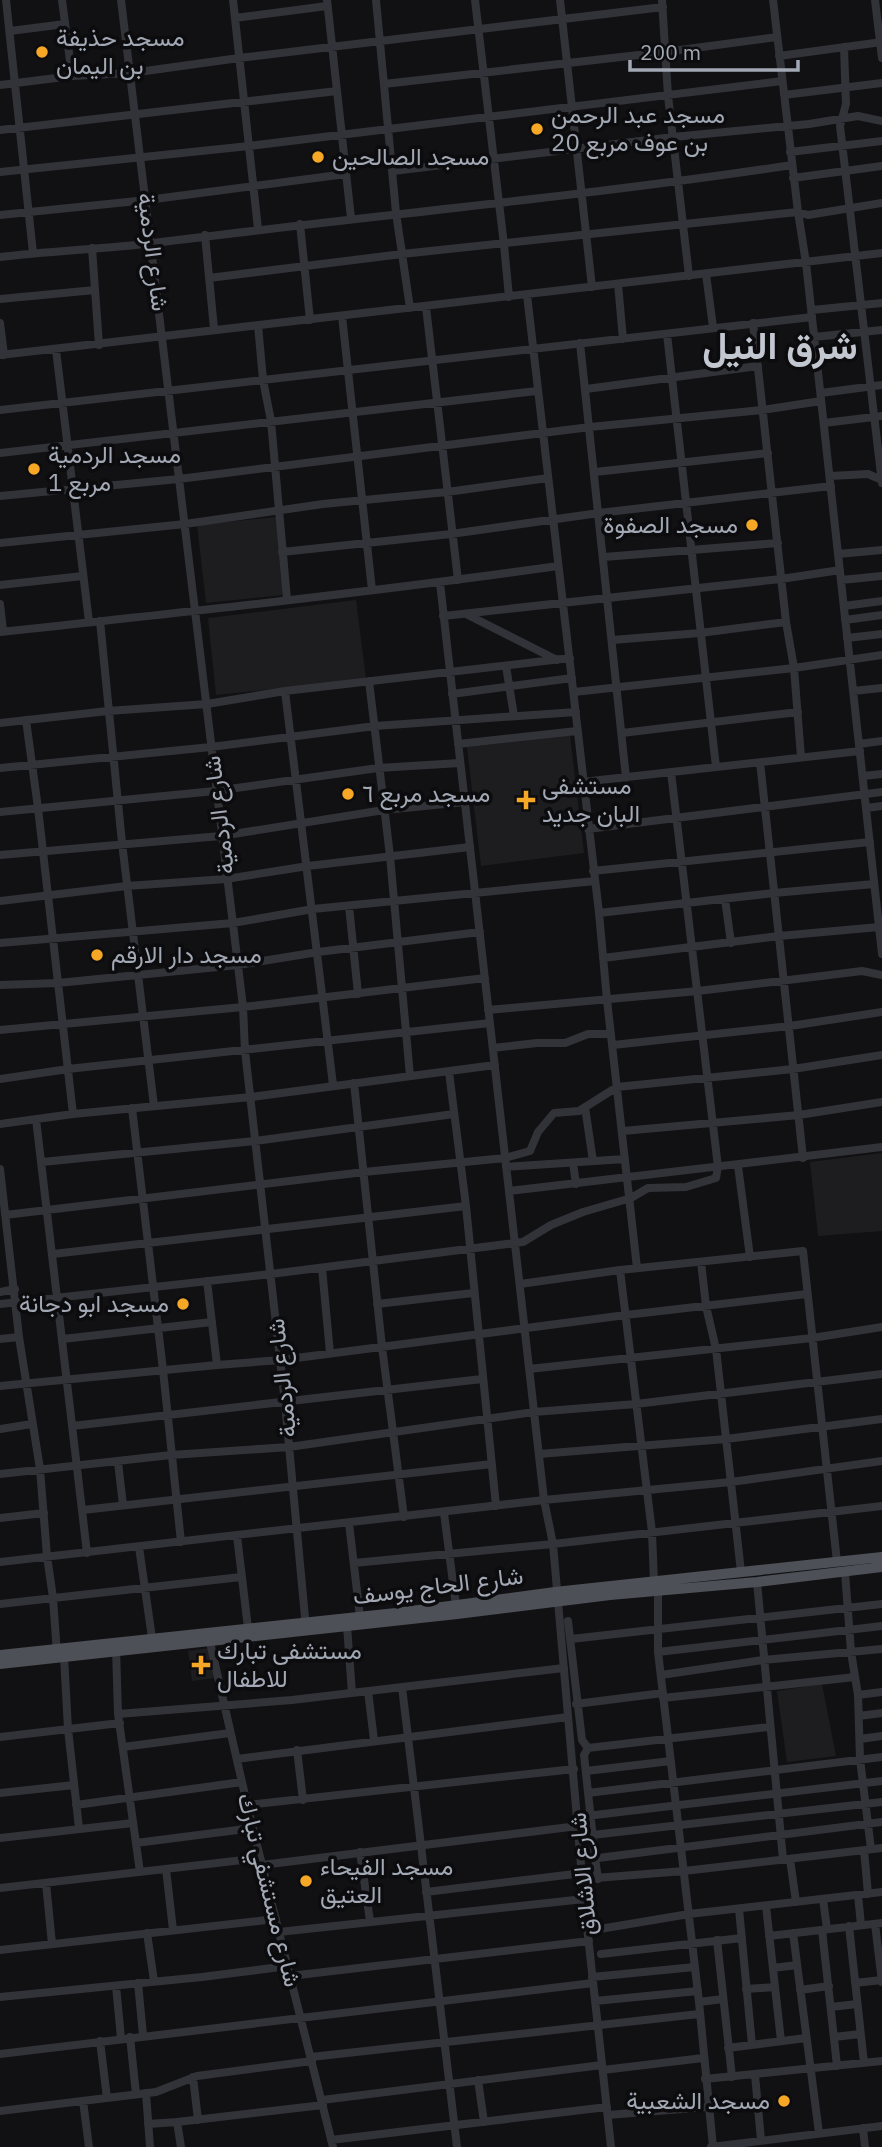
<svg xmlns="http://www.w3.org/2000/svg" width="882" height="2147" font-family="'IBM Plex Sans',Vazirmatn,sans-serif">
<style>
.built{fill:#1d1d20}
.lines{fill:none;stroke-linecap:round;stroke-linejoin:round}
.minor{stroke:#323338;stroke-width:8}
.major{stroke:#4e5057;stroke-width:10}
.poi-dot{fill:#f6a726;stroke:#0c0c0e;stroke-width:2.5}
.labels{text-anchor:middle;stroke-width:7;stroke-linejoin:round;paint-order:stroke}
.poi-label{font-size:24px;fill:#a2a8b4;stroke:#0c0c0e;text-anchor:start}
.street-label{font-size:24px;fill:#a2a8b4;stroke:#0c0c0e}
.town-label{font-size:38px;font-weight:bold;fill:#c3c7d0;stroke:#0c0c0e}
</style>
<rect width="100%" height="100%" fill="#111113"/>
<path class="built" d="M 277,517 L 283,595 L 206,603 L 197,525 Z
M 356,600 L 366,679 L 216,695 L 208,618 Z
M 570,735 L 584,853 L 481,866 L 467,747 Z
M 882,1153 L 882,1231 L 818,1236 L 810,1162 Z
M 210,1648 L 215,1678 L 192,1681 L 188,1651 Z
M 822,1684 L 836,1756 L 787,1762 L 777,1691 Z"/>
<g class="lines">
<path class="minor" d="M 6,0 L 33,253
M 62,0 L 72,76
M 121,0 L 243,1007 L 245,1051 L 285,1403 L 306,1628
M 233,0 L 258,229
M 327,0 L 351,218
M 376,0 L 396,213 L 410,308
M 475,0 L 504,245 L 509,297
M 560,0 L 592,287
M 662,0 L 668,96 L 689,276
M 773,0 L 798,212 L 806,263 L 882,954
M 875,0 L 882,58
M 235,18 L 327,6
M 10,31 L 65,24
M 844,47 L 846,104 L 840,126 L 882,483
M 779,56 L 882,42
M 384,84 L 665,52 L 777,37
M 0,85 L 72,76 L 131,73 L 239,58 L 663,7
M 784,95 L 882,83
M 0,130 L 337,91
M 790,152 L 882,141
M 393,171 L 673,137 L 809,124 L 858,116 L 882,121
M 0,172 L 249,146 L 782,81
M 793,178 L 882,166
M 0,215 L 147,200 L 346,174
M 300,224 L 310,320
M 205,235 L 214,329
M 92,248 L 99,345
M 0,257 C 51,251 103,249 154,243 C 366,216 580,197 792,165
M 706,274 L 713,327
M 209,278 L 402,254 L 798,212 L 808,215 L 882,203
M 618,284 L 623,339
M 527,295 L 599,913 L 607,1000 L 637,1268
M 0,299 L 95,290
M 426,307 L 458,580
M 812,310 L 882,303
M 342,316 L 372,590
M 0,323 L 4,355
M 753,323 L 786,622 L 794,668 L 801,757
M 258,325 L 263,380 L 271,421 L 287,599
M 667,334 L 716,767
M 814,337 L 882,330
M 580,343 L 626,778
M 56,350 L 89,622
M 0,355 L 882,253
M 586,389 L 758,366
M 821,393 L 882,385
M 0,410 L 812,317
M 824,423 L 882,416
M 0,453 L 537,391
M 595,472 L 768,453
M 830,476 L 868,474 L 882,480
M 0,496 L 179,479 L 590,427 L 762,410 L 821,401
M 0,543 L 185,524 L 323,504 L 447,492 L 548,478
M 282,552 L 451,534 L 599,513 L 831,486
M 838,554 L 882,550
M 604,557 L 778,543
M 841,580 L 882,576
M 440,583 L 544,1500 L 553,1544 L 584,1899 L 611,2147
M 0,585 L 83,576
M 0,604 L 3,631
M 844,606 L 882,601
M 466,614 L 557,660
M 443,616 L 781,579 L 840,570
M 845,620 L 882,615
M 100,621 L 122,843 L 154,1106
M 0,632 C 186,612 373,592 558,566
M 847,638 L 882,634
M 612,640 L 700,633 L 786,622
M 506,666 L 514,716
M 369,681 L 390,856 L 410,1076
M 285,691 L 333,1085
M 853,691 L 882,688
M 574,692 L 794,668 L 882,655
M 452,694 L 572,678
M 26,720 L 38,808 L 73,1114
M 0,723 L 108,711 L 207,704 L 285,691 L 570,658
M 622,733 L 798,712
M 458,744 L 577,731
M 859,744 L 882,741
M 760,762 L 803,1158
M 0,768 L 211,747 L 375,726 L 576,712
M 863,776 L 882,774
M 582,782 L 860,751
M 866,808 L 882,806
M 0,812 L 215,791 L 378,768 L 460,763
M 588,829 L 882,792
M 0,855 L 221,836 L 384,810 L 465,802
M 593,871 L 870,842
M 725,899 L 731,943
M 0,901 L 127,886 L 226,879 L 308,866 L 470,847
M 349,906 L 358,994
M 599,913 L 774,893 L 874,884
M 0,943 L 233,923 L 313,909 L 595,881
M 603,958 L 779,936 L 879,927
M 0,985 L 58,983 L 238,965 L 318,952 L 480,932
M 488,1010 L 698,991 L 862,971 L 882,975
M 0,1030 L 243,1007 L 485,978
M 613,1045 L 790,1026 L 882,1012
M 493,1048 L 537,1043 L 565,1043 L 588,1034 L 611,1034
M 449,1072 L 466,1206 L 496,1506
M 0,1079 L 68,1069 L 490,1023
M 354,1083 L 382,1347 L 404,1517
M 585,1107 L 593,1161
M 132,1108 L 163,1370 L 181,1542
M 36,1119 L 87,1553
M 0,1124 L 73,1114 L 251,1097 L 495,1065
M 623,1131 L 799,1115 L 882,1102
M 42,1162 L 255,1141 L 454,1114
M 573,1163 L 576,1184
M 738,1166 L 750,1257
M 506,1167 L 625,1159
M 0,1169 L 19,1337 L 40,1469 L 47,1556 L 53,1598 L 57,1654
M 509,1191 L 882,1147
M 5,1215 L 364,1172 L 505,1158 L 530,1151 L 538,1132 L 554,1113 L 579,1111 L 617,1087 L 793,1069 L 882,1055
M 53,1254 L 466,1206
M 701,1262 L 706,1306 L 716,1349 L 741,1572
M 322,1268 L 330,1353
M 620,1270 L 652,1532 L 654,1582
M 207,1281 L 217,1365
M 520,1284 L 620,1270 L 803,1251 L 837,1562
M 0,1292 L 15,1289
M 0,1304 L 271,1274 L 523,1242 L 551,1225 L 583,1212 L 631,1198 L 648,1188 L 686,1187 L 716,1178 L 718,1167 L 671,772
M 377,1304 L 473,1293
M 0,1339 L 19,1337
M 63,1339 L 212,1322
M 529,1369 L 812,1338 L 882,1327
M 0,1386 L 217,1365 L 281,1360 L 626,1315 L 807,1294
M 72,1426 L 482,1379
M 0,1429 L 32,1424
M 539,1454 L 726,1439 L 882,1419
M 118,1462 L 123,1505
M 0,1474 L 171,1455 L 289,1447 L 534,1412 L 636,1404 L 882,1374
M 83,1510 L 492,1464
M 444,1513 L 456,1606
M 0,1518 L 44,1513
M 349,1523 L 360,1617
M 237,1536 L 248,1628
M 139,1547 L 152,1638
M 0,1562 L 544,1500 L 731,1482 L 882,1461
M 354,1563 L 553,1544 L 882,1506
M 845,1572 L 851,1652 L 858,1695 L 860,1759 L 871,1849
M 757,1582 L 783,1859
M 658,1590 L 658,1652 L 699,2002 L 713,2147
M 0,1604 L 241,1577
M 568,1621 L 582,1740 L 588,1748 L 584,1755 L 595,1858
M 347,1626 L 352,1693
M 209,1638 L 250,1817 L 333,2147
M 571,1639 L 882,1604
M 116,1648 L 118,1714 L 140,1872
M 658,1652 L 882,1626
M 64,1657 L 68,1729 L 79,1828
M 661,1675 L 763,1660 L 882,1649
M 402,1687 L 457,2147
M 368,1691 L 374,1740
M 858,1695 L 882,1692
M 663,1698 L 855,1677
M 576,1704 L 663,1693
M 118,1714 L 292,1700 L 564,1668
M 859,1716 L 882,1713
M 0,1737 L 120,1723
M 860,1739 L 882,1736
M 123,1747 L 230,1733
M 588,1748 L 769,1727
M 297,1750 L 303,1800
M 237,1759 L 568,1717
M 586,1771 L 671,1761
M 0,1793 L 74,1785
M 588,1793 L 882,1757
M 76,1805 L 242,1782
M 247,1805 L 574,1769
M 578,1817 L 882,1781
M 592,1835 L 882,1802
M 0,1838 L 133,1823
M 136,1843 L 253,1828
M 864,1850 L 868,1894
M 360,1852 L 370,1921
M 790,1859 L 796,1902
M 262,1865 L 578,1826
M 166,1869 L 173,1930
M 583,1879 L 684,1871 L 882,1848
M 598,1879 L 595,1858 L 598,1858 L 882,1822
M 46,1883 L 52,1944
M 0,1888 L 260,1858
M 426,1892 L 583,1873
M 858,1895 L 861,1925
M 823,1899 L 827,1929
M 766,1906 L 781,2041
M 739,1909 L 752,2045
M 875,1924 L 882,1982
M 849,1926 L 864,2063
M 822,1930 L 837,2066
M 588,1931 L 689,1914 L 882,1892
M 279,1932 L 584,1899
M 147,1933 L 154,1981
M 793,1933 L 819,2133
M 769,1936 L 882,1923
M 717,1940 L 732,2077
M 0,1950 L 276,1919
M 601,1954 L 742,1938
M 773,1968 L 797,1965
M 290,1976 L 589,1941
M 592,1977 L 695,1967
M 138,1983 L 143,2035
M 855,1983 L 882,1980
M 116,1986 L 121,2038
M 746,1989 L 775,1987
M 800,1990 L 829,1986
M 0,1997 L 202,1977 L 288,1966
M 595,2001 L 698,1991
M 699,2002 L 723,1999
M 831,2007 L 857,2004
M 130,2037 L 136,2094
M 834,2037 L 860,2034
M 100,2041 L 107,2098
M 728,2048 L 806,2038
M 0,2054 L 593,1983
M 311,2057 L 699,2014
M 603,2070 L 703,2058
M 755,2075 L 761,2140
M 193,2077 L 198,2120
M 705,2079 L 882,2061
M 478,2080 L 484,2122
M 146,2093 L 150,2147
M 322,2100 L 602,2065
M 83,2101 L 89,2147
M 0,2111 L 156,2092 L 197,2076 L 312,2061
M 608,2115 L 707,2107
M 148,2124 L 177,2122
M 863,2128 L 865,2147
M 331,2140 L 607,2107
M 181,2147 L 177,2122 L 323,2105
M 711,2147 L 882,2126"/>
<path class="major" d="M 0,1655 L 396,1613 L 555,1592 L 882,1557
M 0,1664 L 457,1614 L 610,1595 L 757,1582 L 882,1567"/>
</g>
<g class="poi-dot">
<circle cx="42" cy="52" r="7"/>
<circle cx="537" cy="129" r="7"/>
<circle cx="318" cy="157" r="7"/>
<circle cx="34" cy="469" r="7"/>
<circle cx="752" cy="525" r="7"/>
<circle cx="348" cy="794" r="7"/>
<path d="M522.5 789.5h7v7h7v7h-7v7h-7v-7h-7v-7h7z"/>
<circle cx="97" cy="955" r="7"/>
<circle cx="183" cy="1304" r="7"/>
<path d="M197.5 1654.5h7v7h7v7h-7v7h-7v-7h-7v-7h7z"/>
<circle cx="306" cy="1881" r="7"/>
<circle cx="784" cy="2101" r="7"/>
</g>
<g class="labels">
<g class="poi-label">
<text x="56" y="46">مسجد حذيفة<tspan x="56" dy="28">بن اليمان</tspan></text>
<text x="551" y="123">مسجد عبد الرحمن<tspan x="551" dy="28">بن عوف مربع 20</tspan></text>
<text x="332" y="165">مسجد الصالحين</text>
<text x="48" y="463">مسجد الردمية<tspan x="48" dy="28">مربع 1</tspan></text>
<text x="738" y="533" text-anchor="end">مسجد الصفوة</text>
<text x="542" y="794">مستشفى<tspan x="542" dy="28">البان جديد</tspan></text>
<text x="362" y="802">مسجد مربع ٦</text>
<text x="111" y="963">مسجد دار الارقم</text>
<text x="169" y="1312" text-anchor="end">مسجد ابو دجانة</text>
<text x="217" y="1659">مستشفى تبارك<tspan x="217" dy="28">للاطفال</tspan></text>
<text x="320" y="1875">مسجد الفيحاء<tspan x="320" dy="28">العتيق</tspan></text>
<text x="770" y="2109" text-anchor="end">مسجد الشعبية</text>
</g>
<g class="street-label">
<text transform="translate(153 252) rotate(83)" y="8">شارع الردمية</text>
<text transform="translate(219 815) rotate(-97)" y="8">شارع الردمية</text>
<text transform="translate(282 1378) rotate(-96)" y="8">شارع الردمية</text>
<text transform="translate(438 1586) rotate(-7)" y="8">شارع الحاج يوسف</text>
<text transform="translate(583 1874) rotate(-95)" y="8">شارع الاشلاق</text>
<text transform="translate(269 1890) rotate(76)" y="8">شارع مستشفي تبارك</text>
</g>
<g class="town-label">
<text x="780" y="359">شرق النيل</text>
</g>
</g>
<path d="M630 60v10h168v-10" fill="none" stroke="#a2a8b4" stroke-width="3.5"/>
<text x="640" y="60" font-size="21" fill="#a2a8b4" stroke="#0c0c0e" stroke-width="5" paint-order="stroke">200 m</text>
</svg>
